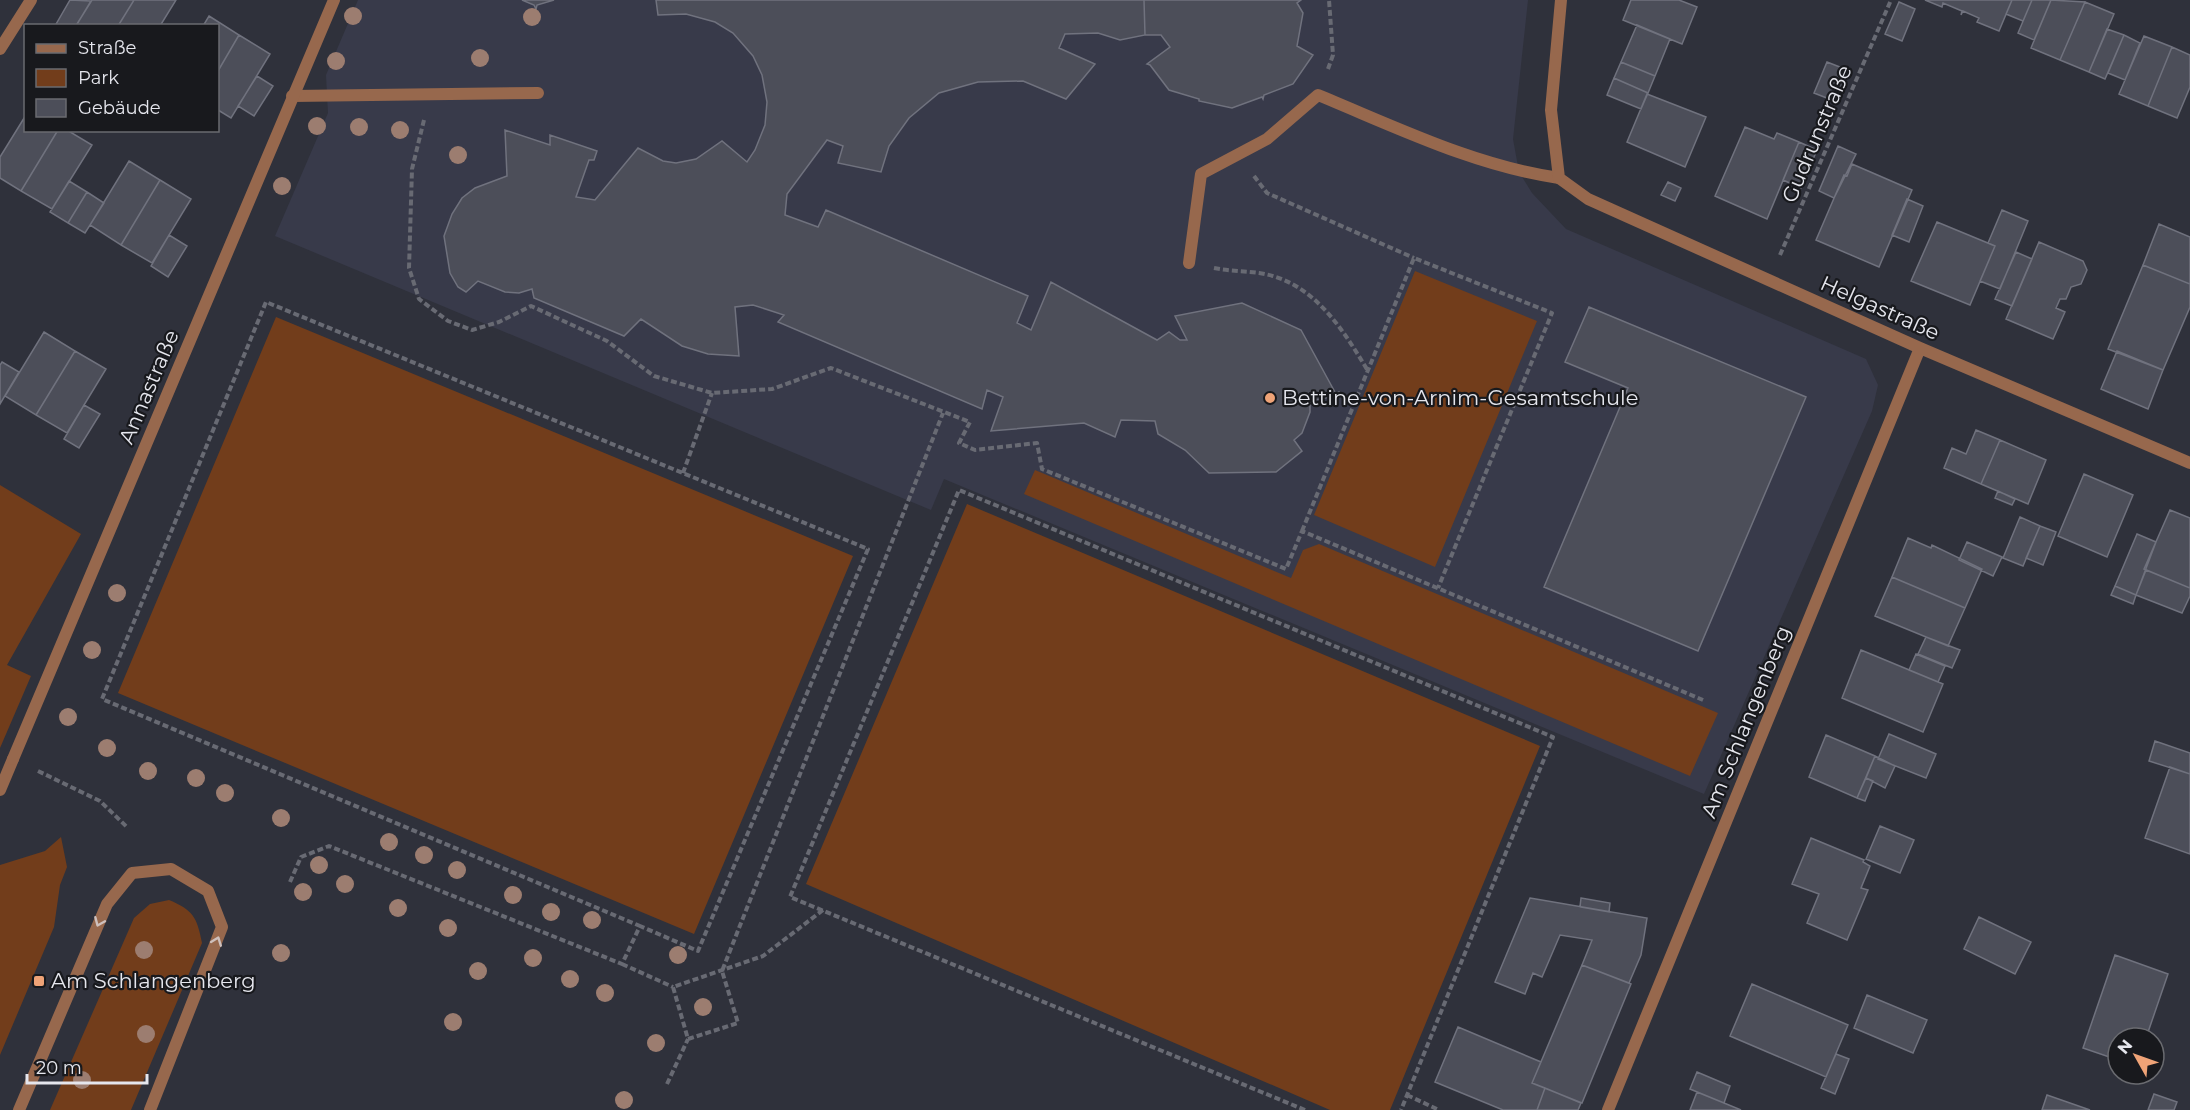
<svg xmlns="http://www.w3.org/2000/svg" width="2190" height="1110" font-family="Montserrat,sans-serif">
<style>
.built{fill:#383a4a}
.green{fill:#723d1b}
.building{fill:#4c4e59;stroke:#70727e;stroke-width:1.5}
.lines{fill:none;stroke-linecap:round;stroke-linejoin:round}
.path{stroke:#686a73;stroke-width:4;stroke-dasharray:6 3;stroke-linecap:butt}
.lane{stroke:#97684d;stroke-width:12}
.street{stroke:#97684d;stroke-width:12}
.tree{fill:#9c7d70}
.oneway{stroke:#cec0bd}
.poi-dot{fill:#efa377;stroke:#18191d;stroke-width:2}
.labels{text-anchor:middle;stroke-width:4.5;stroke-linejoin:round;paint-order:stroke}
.street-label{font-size:21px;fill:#e5e6ed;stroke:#18191d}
.poi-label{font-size:21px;fill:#e5e6ed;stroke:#18191d;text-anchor:start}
</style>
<rect width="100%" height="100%" fill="#2f313b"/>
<path class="built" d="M 358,0 L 1528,0 L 1513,139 L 1519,172 L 1532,193 L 1566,229 L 1866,359 L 1878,385 L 1872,411 L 1704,794 L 944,479 L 931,510 L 275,236 L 328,113 L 326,75 Z"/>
<path class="green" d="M 1415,271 L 1537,321 L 1435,567 L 1314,515 Z
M 276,317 L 853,556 L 694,934 L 118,693 Z
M 1035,470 L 1291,578 L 1303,550 L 1319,544 L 1718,713 L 1690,776 L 1024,494 Z
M 0,485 L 81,534 L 7,665 L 31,676 L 0,748 Z
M 967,504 L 1540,746 L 1390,1110 L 1330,1110 L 806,884 Z
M 61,837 L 67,867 L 60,885 L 54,927 L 0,1055 L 0,865 L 45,851 Z
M 169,900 C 193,910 197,917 202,943 L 131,1110 L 50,1110 L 134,918 L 150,904 Z"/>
<path class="building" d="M 70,0 L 91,1 L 76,26 L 55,26 Z
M 92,0 L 134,0 L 118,26 L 79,26 L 77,24 Z
M 134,0 L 176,0 L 160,26 L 118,26 Z
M 522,0 L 554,0 L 537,5 L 536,9 L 534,5 Z
M 656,0 L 1144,0 L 1145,35 L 1120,40 L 1098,33 L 1065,34 L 1059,48 L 1095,64 L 1066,99 L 1023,81 L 978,82 L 939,93 L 909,118 L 889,146 L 881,172 L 838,163 L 843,146 L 827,140 L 787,194 L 785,215 L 818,227 L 826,210 L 1028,296 L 1017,323 L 1031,330 L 1051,282 L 1157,340 L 1169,332 L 1180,340 L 1187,340 L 1175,316 L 1242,303 L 1301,330 L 1336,394 L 1339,392 L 1340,395 L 1310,401 L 1310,412 L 1302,433 L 1294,440 L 1302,451 L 1276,472 L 1209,473 L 1185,450 L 1158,434 L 1155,421 L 1121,420 L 1115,437 L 1084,423 L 991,431 L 1003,397 L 987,390 L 982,409 L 778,322 L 784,315 L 753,305 L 735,307 L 739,356 L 708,354 L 682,346 L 641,319 L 624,336 L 534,298 L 532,289 L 519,293 L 505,292 L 478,281 L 466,292 L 458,287 L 450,273 L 444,236 L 452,214 L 462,198 L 475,188 L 507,176 L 505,130 L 550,145 L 550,135 L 597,151 L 594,160 L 589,160 L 576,197 L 595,200 L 638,148 L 663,161 L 676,163 L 696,159 L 722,141 L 747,162 L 755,150 L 765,125 L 767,102 L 762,75 L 753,56 L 733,33 L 715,22 L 686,14 L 658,15 Z
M 1144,0 L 1301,0 L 1297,3 L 1303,13 L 1297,46 L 1313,55 L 1293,84 L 1264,95 L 1263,99 L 1262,97 L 1232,108 L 1199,101 L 1199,99 L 1169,90 L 1150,65 L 1147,64 L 1170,47 L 1161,35 L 1145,35 Z
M 1631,0 L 1679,0 L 1697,7 L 1682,44 L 1623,20 Z
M 1925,0 L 2012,0 L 1999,31 L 1977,22 L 1979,18 L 1963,11 L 1961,15 L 1962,11 L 1943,3 L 1942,7 Z
M 2012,0 L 2032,0 L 2023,21 L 2006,14 Z
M 2032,0 L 2051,0 L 2034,40 L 2018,33 Z
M 2051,0 L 2085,2 L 2060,60 L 2031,48 Z
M 1899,2 L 1915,9 L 1902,41 L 1885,34 Z
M 2085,2 L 2114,14 L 2089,72 L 2060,60 Z
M 209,16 L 239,35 L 218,71 L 218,26 L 203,26 Z
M 1637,25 L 1670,39 L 1655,76 L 1621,62 Z
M 2107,29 L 2124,35 L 2105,79 L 2089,72 Z
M 239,35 L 270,54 L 231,118 L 218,110 L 218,71 Z
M 2124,35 L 2140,43 L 2125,80 L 2108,73 Z
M 2144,36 L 2172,47 L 2148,106 L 2119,94 Z
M 2172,47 L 2190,55 L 2190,87 L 2177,118 L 2148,106 Z
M 1621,62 L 1655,76 L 1648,93 L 1614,78 Z
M 1827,62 L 1850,71 L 1837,102 L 1814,93 Z
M 257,76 L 273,86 L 254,116 L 238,106 Z
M 1614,78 L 1648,93 L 1641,109 L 1607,95 Z
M 1647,94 L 1706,117 L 1685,167 L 1627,142 Z
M 26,115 L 26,130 L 58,130 L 21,191 L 0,178 L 0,157 Z
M 1745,127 L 1774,139 L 1777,133 L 1799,142 L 1767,219 L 1715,196 Z
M 58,130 L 67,130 L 92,145 L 52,209 L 21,191 Z
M 1799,142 L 1817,150 L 1801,188 L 1783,180 Z
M 1838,146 L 1856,154 L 1834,198 L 1819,191 Z
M 129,161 L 160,180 L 121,245 L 90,225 Z
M 1852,164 L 1912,190 L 1879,267 L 1816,240 L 1844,175 L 1847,176 Z
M 160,180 L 191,199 L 152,263 L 121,245 Z
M 69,181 L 87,192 L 68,223 L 50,212 Z
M 1668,182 L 1681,188 L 1675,201 L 1661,195 Z
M 87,192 L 104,203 L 85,233 L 68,223 Z
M 1907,199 L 1923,206 L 1909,242 L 1892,235 Z
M 2002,210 L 2028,221 L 2000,289 L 1980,281 L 1995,246 L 1988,243 Z
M 1937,222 L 1995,246 L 1970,305 L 1911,281 Z
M 2159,224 L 2190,237 L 2190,284 L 2143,265 Z
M 169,235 L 187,246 L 168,277 L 151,266 Z
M 2039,242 L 2083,261 L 2087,270 L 2081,284 L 2071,287 L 2066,299 L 2060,299 L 2056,308 L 2065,312 L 2053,339 L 2006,319 Z
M 2016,252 L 2032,259 L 2012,306 L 1995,299 Z
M 2143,265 L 2190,284 L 2190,307 L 2163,370 L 2108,349 Z
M 1589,307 L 1806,397 L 1698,651 L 1544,587 L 1628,388 L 1565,362 Z
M 44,332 L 75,351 L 36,415 L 5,396 Z
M 75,351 L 106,369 L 67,433 L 36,415 Z
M 2117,351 L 2163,370 L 2148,409 L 2101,389 Z
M 2,362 L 19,372 L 0,404 L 0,365 Z
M 84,405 L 100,414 L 79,448 L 64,439 Z
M 1976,430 L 2000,440 L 1981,484 L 1944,468 L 1952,448 L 1966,454 Z
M 2000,440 L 2046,460 L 2028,504 L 1981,484 Z
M 2084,474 L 2133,495 L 2107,557 L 2058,536 Z
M 1998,491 L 2015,499 L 2012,505 L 1995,498 Z
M 2170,510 L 2190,518 L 2190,588 L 2144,569 Z
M 2020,517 L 2040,526 L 2023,566 L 2003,558 Z
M 2040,526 L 2056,532 L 2043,565 L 2026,558 Z
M 2137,534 L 2156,542 L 2136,595 L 2115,586 Z
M 1908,538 L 1931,548 L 1932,545 L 1982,569 L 1965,608 L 1892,577 Z
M 1967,542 L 2002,557 L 1993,576 L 1959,560 Z
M 2146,570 L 2190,588 L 2190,596 L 2182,613 L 2136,595 Z
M 1892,577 L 1965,608 L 1948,646 L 1875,616 Z
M 2115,586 L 2136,595 L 2133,604 L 2111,595 Z
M 1926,637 L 1960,650 L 1952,668 L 1918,654 Z
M 1861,650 L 1943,684 L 1923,732 L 1842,698 Z
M 1916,654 L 1945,666 L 1938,682 L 1909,670 Z
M 1889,734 L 1936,754 L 1926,778 L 1878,759 Z
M 1826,735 L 1875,756 L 1857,798 L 1809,777 Z
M 2155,741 L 2190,753 L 2190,774 L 2149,761 Z
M 1875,756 L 1895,766 L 1885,788 L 1866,778 Z
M 2170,767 L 2190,774 L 2190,854 L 2145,838 Z
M 1866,778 L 1873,781 L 1865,801 L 1857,798 Z
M 1880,826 L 1914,840 L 1900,873 L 1866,859 Z
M 1811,838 L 1864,860 L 1863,862 L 1870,866 L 1861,888 L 1868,890 L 1847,940 L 1807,923 L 1819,894 L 1792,884 Z
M 1530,898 L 1647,918 L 1641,955 L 1629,983 L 1582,965 L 1592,940 L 1560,935 L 1542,977 L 1533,973 L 1525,994 L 1495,982 Z
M 1581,898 L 1610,903 L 1609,912 L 1580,907 Z
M 1979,917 L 2031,942 L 2015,974 L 1964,949 Z
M 2115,955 L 2168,974 L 2146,1038 L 2118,1038 L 2118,1060 L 2083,1048 Z
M 1582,965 L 1631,984 L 1582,1103 L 1532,1083 Z
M 1752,984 L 1848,1025 L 1826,1077 L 1730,1036 Z
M 1867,995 L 1927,1020 L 1913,1053 L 1854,1028 Z
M 1458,1027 L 1541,1062 L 1532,1083 L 1545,1088 L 1537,1110 L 1503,1110 L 1435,1082 Z
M 1836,1054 L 1849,1059 L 1835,1094 L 1821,1088 Z
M 1697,1072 L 1730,1086 L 1724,1103 L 1690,1089 Z
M 1545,1088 L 1581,1103 L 1578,1110 L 1537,1110 Z
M 1697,1092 L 1724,1103 L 1741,1110 L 1690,1110 Z
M 2154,1094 L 2177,1102 L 2174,1110 L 2148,1110 Z
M 2047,1095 L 2090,1110 L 2042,1110 Z"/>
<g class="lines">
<path class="path" d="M 1328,69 L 1333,55 L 1329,0
M 424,120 L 412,169 L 409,268 L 419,299 L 448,321 L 472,330 L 499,322 L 531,306 L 607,341 L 654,376 L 712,393 L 772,389 L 831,368 L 970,422 L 959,443 L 975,450 L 1037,443 L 1042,469 L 1286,569 L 1302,531 L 1703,700
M 1254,176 L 1267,193 L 1414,258
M 1780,255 L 1891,0
M 1214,268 C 1229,271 1244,271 1259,273 C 1313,281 1342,328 1368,371
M 683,473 L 712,393
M 1302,531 L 1414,258 L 1552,313 L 1438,588
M 38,771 L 100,801 L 128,828
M 290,882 L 301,857 L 329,846 L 622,964 L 640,926 L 698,951 L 868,549 L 266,302 L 102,699 L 640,926
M 823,910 L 763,956 L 673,987 L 688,1039 L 738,1023 L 722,971 L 943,413
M 622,964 L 673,987
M 667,1084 L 688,1039
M 1407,1095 L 1439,1110
M 1305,1110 L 790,897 L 959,490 L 1553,737 L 1401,1110"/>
<path class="lane" d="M 292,96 L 538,93
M 1189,263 L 1201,174 L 1267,139 L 1318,95 C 1396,127 1475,166 1559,178
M 0,790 L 13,759
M 19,1110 L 107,904 L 132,873 L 171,869 L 208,891 L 222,927 L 150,1110"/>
<path class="street" d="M 1561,0 L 1551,110 L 1559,178 L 1588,199 L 1920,348 L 2190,463
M 0,49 L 31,0
M 13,759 L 334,0
M 1608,1110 L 1920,348"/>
</g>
<g class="tree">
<circle cx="353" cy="16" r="9"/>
<circle cx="532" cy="17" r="9"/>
<circle cx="480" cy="58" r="9"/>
<circle cx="336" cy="61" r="9"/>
<circle cx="317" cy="126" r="9"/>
<circle cx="359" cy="127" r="9"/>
<circle cx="400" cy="130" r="9"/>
<circle cx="458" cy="155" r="9"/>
<circle cx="282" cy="186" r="9"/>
<circle cx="117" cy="593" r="9"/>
<circle cx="92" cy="650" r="9"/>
<circle cx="68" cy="717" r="9"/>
<circle cx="107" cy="748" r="9"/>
<circle cx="148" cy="771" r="9"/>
<circle cx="196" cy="778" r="9"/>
<circle cx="225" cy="793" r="9"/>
<circle cx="281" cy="818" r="9"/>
<circle cx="389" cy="842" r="9"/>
<circle cx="424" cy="855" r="9"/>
<circle cx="319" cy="865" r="9"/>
<circle cx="457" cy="870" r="9"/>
<circle cx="345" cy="884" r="9"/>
<circle cx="303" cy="892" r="9"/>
<circle cx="513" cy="895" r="9"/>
<circle cx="398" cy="908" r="9"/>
<circle cx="551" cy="912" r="9"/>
<circle cx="592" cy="920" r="9"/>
<circle cx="448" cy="928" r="9"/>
<circle cx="144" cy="950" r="9"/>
<circle cx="281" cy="953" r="9"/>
<circle cx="678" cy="955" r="9"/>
<circle cx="533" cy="958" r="9"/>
<circle cx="478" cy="971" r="9"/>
<circle cx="570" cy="979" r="9"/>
<circle cx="605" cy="993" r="9"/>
<circle cx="703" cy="1007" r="9"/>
<circle cx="453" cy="1022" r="9"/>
<circle cx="146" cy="1034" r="9"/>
<circle cx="656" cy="1043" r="9"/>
<circle cx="82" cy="1080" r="9"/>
<circle cx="624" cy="1100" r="9"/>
</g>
<defs><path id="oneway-chevron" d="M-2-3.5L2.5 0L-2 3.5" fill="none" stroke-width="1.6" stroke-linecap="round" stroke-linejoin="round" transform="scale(1.5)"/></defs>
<g class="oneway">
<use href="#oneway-chevron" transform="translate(99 922) rotate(113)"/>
<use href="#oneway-chevron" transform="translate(217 941) rotate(-69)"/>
</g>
<g class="poi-dot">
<circle cx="1270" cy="398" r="6"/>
<rect x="33" y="975" width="12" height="12" rx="3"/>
</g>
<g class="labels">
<g class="street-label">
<text transform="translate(1817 134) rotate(-67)" y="7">Gudrunstraße</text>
<text transform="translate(1880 308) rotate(24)" y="7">Helgastraße</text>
<text transform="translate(149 387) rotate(-67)" y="7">Annastraße</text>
<text transform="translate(1746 722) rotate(-68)" y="7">Am Schlangenberg</text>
</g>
<g class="poi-label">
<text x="1282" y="405">Bettine-von-Arnim-Gesamtschule</text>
<text x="51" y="988">Am Schlangenberg</text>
</g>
</g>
<rect x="24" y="24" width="195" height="108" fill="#18191d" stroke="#6a6b70" stroke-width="1.5"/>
<rect x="36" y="44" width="30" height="9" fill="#97684d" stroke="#6a6b70" stroke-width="1.5"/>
<text x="78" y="54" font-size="18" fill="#e5e6ed">Straße</text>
<rect x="36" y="69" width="30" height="18" fill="#723d1b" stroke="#6a6b70" stroke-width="1.5"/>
<text x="78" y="84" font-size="18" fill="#e5e6ed">Park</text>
<rect x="36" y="99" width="30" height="18" fill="#4c4e59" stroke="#6a6b70" stroke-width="1.5"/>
<text x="78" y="114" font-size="18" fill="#e5e6ed">Gebäude</text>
<g transform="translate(2136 1056) rotate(310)"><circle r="28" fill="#18191d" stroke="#6a6b70" stroke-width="1.5"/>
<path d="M0-4.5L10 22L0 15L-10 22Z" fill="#efa377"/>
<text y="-9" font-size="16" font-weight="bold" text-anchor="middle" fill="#e5e6ed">N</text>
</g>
<path d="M27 1074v9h120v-9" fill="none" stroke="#e5e6ed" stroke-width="3"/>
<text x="36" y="1074" font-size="18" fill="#e5e6ed" stroke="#18191d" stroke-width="4.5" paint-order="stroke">20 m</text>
</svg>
